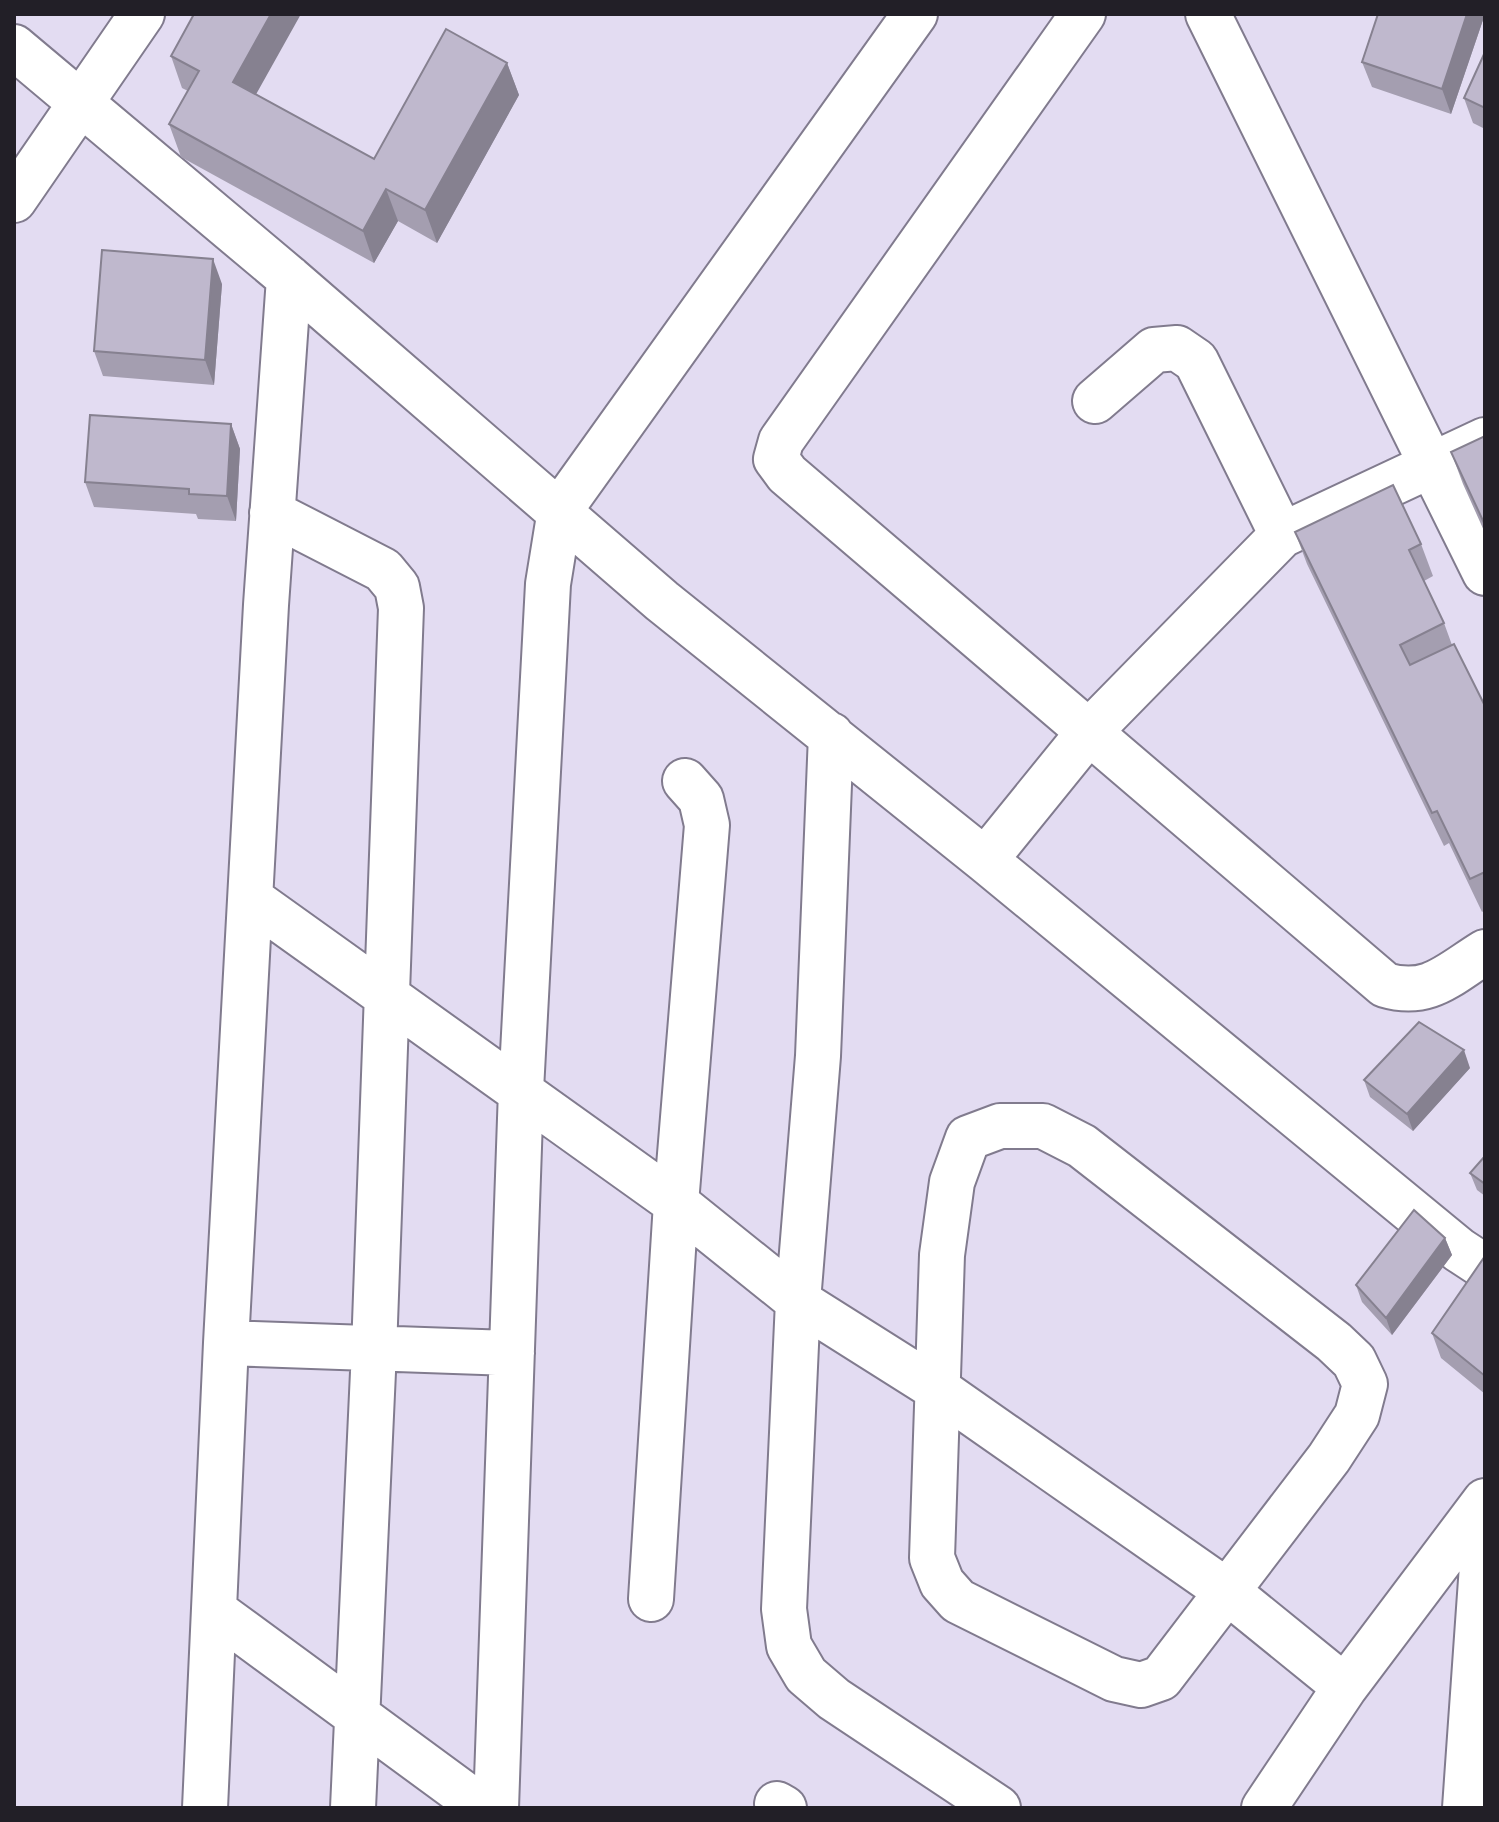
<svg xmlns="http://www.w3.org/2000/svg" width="1499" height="1822" font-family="'Public Sans',sans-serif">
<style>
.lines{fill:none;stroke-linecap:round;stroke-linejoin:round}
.minor-casing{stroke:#817b8e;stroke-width:48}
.minor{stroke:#fff;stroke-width:44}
.wall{fill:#a49eb0}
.shaded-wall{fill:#868190}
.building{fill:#bfb8cd;stroke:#868190;stroke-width:2}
</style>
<rect width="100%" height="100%" fill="#e3dcf2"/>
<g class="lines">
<defs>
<path id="minor" d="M 1083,14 L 781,441 L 776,459 L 787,474 L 1385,985 C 1429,998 1449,974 1485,952
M 1208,14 L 1485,573
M 14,47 L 289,278 L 662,601 L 985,860 L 1459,1250 L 1485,1267
M 14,200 L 142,14
M 1095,401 L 1154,350 L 1177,348 L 1196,361 L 1282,535
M 272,513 L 383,570 L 397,587 L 401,608 L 374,1350 L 353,1808
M 831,735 L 818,1056 L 798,1301 L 784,1609 L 789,1646 L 806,1675 L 834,1699 L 998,1808
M 985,860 L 1088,733 L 1282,535 L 1485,440
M 251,899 L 676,1203 L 798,1301 L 939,1390 L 1228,1592 L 1345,1687
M 1000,1126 L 1043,1126 L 1082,1146 L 1334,1342 L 1354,1361 L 1365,1384 L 1357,1415 L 1329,1458 L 1161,1678 L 1141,1685 L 1114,1679 L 958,1601 L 942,1583 L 932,1558 L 942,1255 L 952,1182 L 968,1138 Z
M 226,1343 L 512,1353
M 651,1599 L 676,1203 L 707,825 L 701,799 L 685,781
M 216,1612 L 483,1808
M 777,1804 L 784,1808
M 205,1808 L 226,1343 L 266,605 L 289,278
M 496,1808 L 521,1090 L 548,584 L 560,510 L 915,14
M 1264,1808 L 1345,1687 L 1485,1501
M 1465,1808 L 1485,1523"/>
</defs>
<use href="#minor" class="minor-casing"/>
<use href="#minor" class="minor"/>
</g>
<path class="wall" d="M 1378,14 L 1485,14 L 1451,114 L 1372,87 L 1362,62 Z
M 1485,52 L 1485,129 L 1473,123 L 1464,98 Z
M 171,56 L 256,94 L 374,159 L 507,63 L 519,95 L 437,243 L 398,221 L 374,263 L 181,157 L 169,124 L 188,91 L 182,88 Z
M 222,284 L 214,385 L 103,376 L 94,351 Z
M 231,424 L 240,449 L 236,521 L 198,519 L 196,514 L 94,507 L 85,482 Z
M 1485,436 L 1485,533 L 1463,484 L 1451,452 Z
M 1295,532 L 1421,544 L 1433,576 L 1424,581 L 1444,623 L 1452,645 L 1485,706 L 1485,910 L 1482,912 L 1449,843 L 1444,846 L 1307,564 Z
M 1470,1068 L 1413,1131 L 1370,1097 L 1364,1080 Z
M 1485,1156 L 1485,1196 L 1477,1190 L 1470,1173 Z
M 1445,1238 L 1452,1255 L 1392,1335 L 1362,1302 L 1356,1285 Z
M 1485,1256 L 1485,1394 L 1441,1358 L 1432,1333 Z"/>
<path class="shaded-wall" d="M 271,14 L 301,14 L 245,114 L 233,82 Z
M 1467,14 L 1485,14 L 1451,114 L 1442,89 Z
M 507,63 L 519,95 L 437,243 L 425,210 Z
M 386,189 L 398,221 L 374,263 L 363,231 Z
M 213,259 L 222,284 L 214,385 L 205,360 Z
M 231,424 L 240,449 L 236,521 L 227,496 Z
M 1464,1050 L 1470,1068 L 1413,1131 L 1407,1114 Z
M 1445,1238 L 1452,1255 L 1392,1335 L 1386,1318 Z"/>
<path class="building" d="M 194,14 L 271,14 L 233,82 L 374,159 L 446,29 L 507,63 L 425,210 L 386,189 L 363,231 L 169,124 L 199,71 L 171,56 Z
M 1378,14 L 1467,14 L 1442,89 L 1362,62 Z
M 1485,52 L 1485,108 L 1464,98 Z
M 102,250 L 213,259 L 205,360 L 94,351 Z
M 90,415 L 231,424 L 227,496 L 189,494 L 189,489 L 85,482 Z
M 1485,436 L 1485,525 L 1451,452 Z
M 1393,485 L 1421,544 L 1409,550 L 1444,623 L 1400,645 L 1410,665 L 1454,644 L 1485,706 L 1485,872 L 1470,879 L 1437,811 L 1432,813 L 1295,532 Z
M 1419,1022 L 1464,1050 L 1407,1114 L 1364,1080 Z
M 1485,1156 L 1485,1184 L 1470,1173 Z
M 1414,1210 L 1445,1238 L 1386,1318 L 1356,1285 Z
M 1485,1256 L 1485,1376 L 1432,1333 Z"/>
<rect width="1499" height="1822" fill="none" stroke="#221f27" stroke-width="32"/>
</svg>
